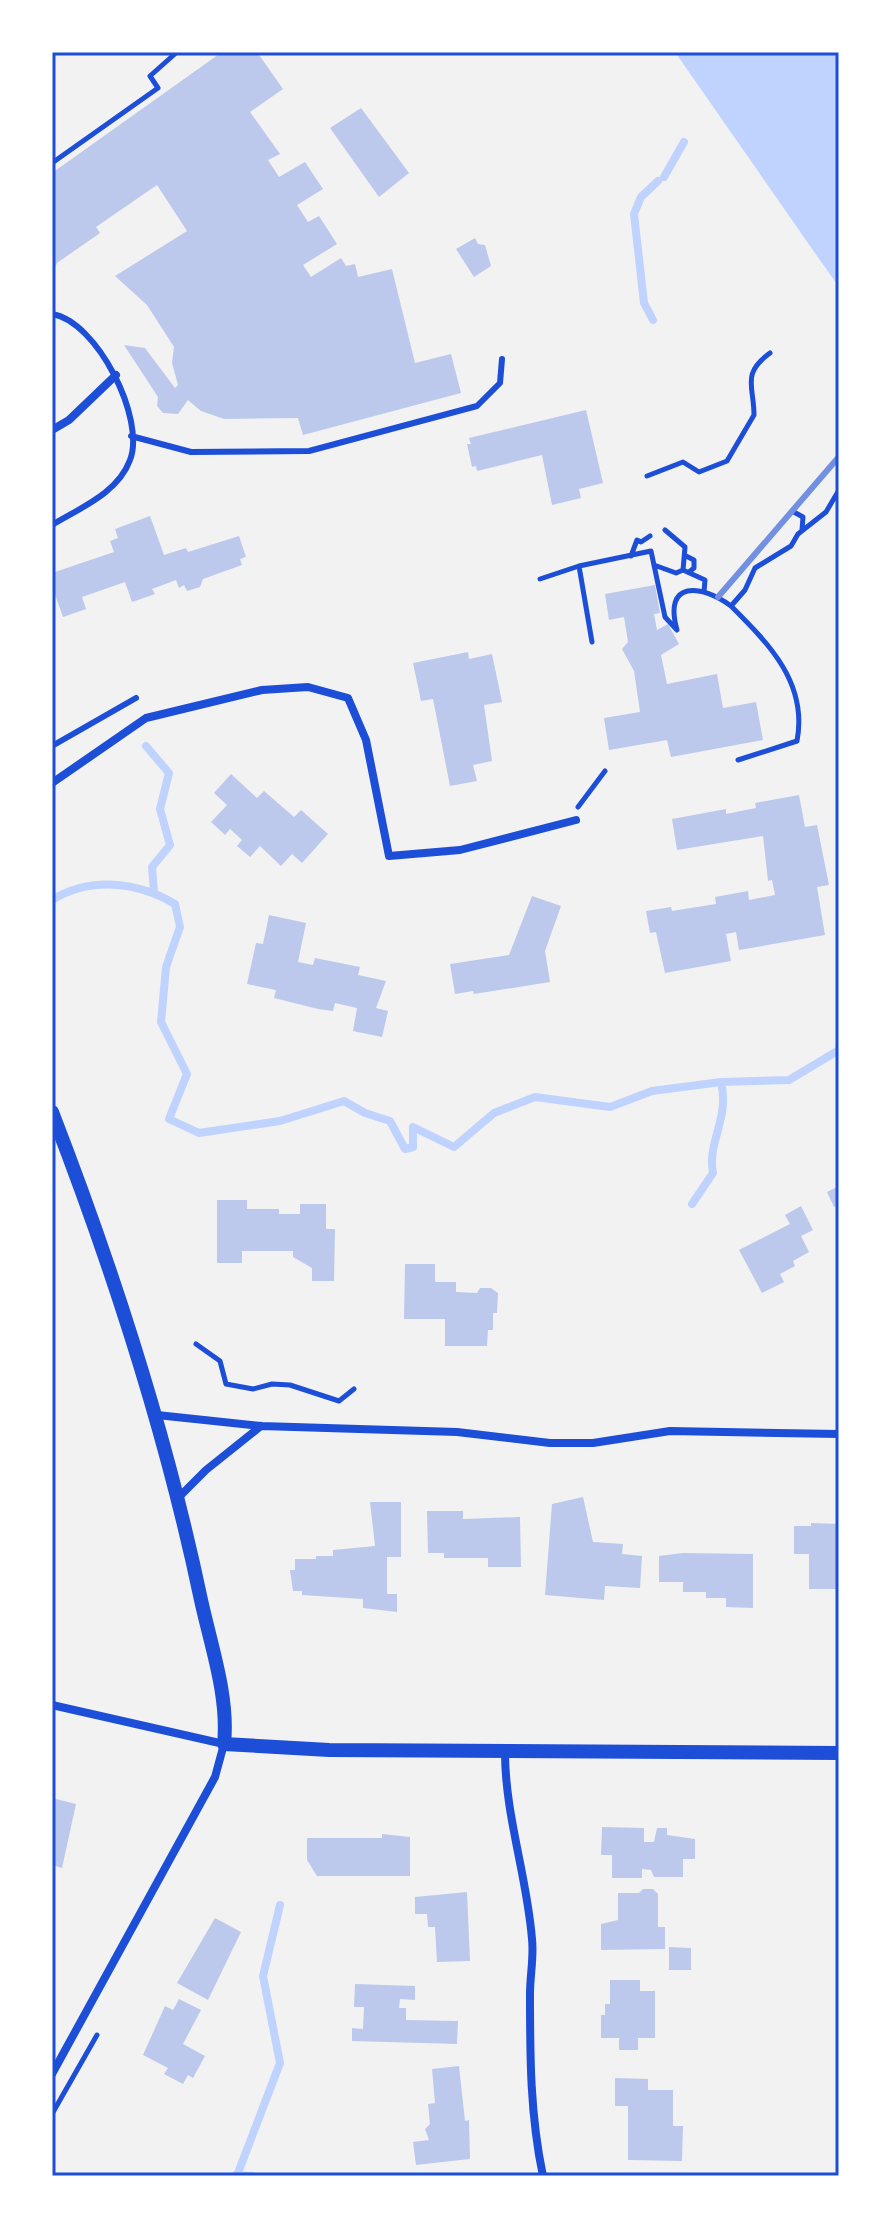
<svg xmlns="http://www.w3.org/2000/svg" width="891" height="2228" font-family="Mulish,sans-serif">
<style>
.water{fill:#bfd3fe}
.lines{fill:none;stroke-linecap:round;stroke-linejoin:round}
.stream{stroke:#bfd3fe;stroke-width:8}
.building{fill:#bdc9ec}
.path{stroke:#1d4ed8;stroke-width:5}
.service{stroke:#1d4ed8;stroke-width:6}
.minor{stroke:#1d4ed8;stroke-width:8}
.tertiary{stroke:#1d4ed8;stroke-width:14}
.rail{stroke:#7290e2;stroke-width:6}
.neatline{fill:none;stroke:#1d4ed8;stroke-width:3}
</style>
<rect width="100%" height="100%" fill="#f2f2f2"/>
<path class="water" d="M 675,52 L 839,52 L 839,287 L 817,256 Z"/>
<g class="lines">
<path class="stream" d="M 664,177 L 684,142
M 653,320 L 644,303 L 634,214 L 641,197 L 658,181
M 146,746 L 169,773 L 160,809 L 170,845 L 152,867 L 154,892
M 52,900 C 91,876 138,882 175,904 L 180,927 L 166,967 L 161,1022 L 187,1074 L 169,1119 L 199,1133 L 280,1121 L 344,1101 L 365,1113 L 390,1121 L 405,1149 L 413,1147 L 413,1127 L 454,1147 L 494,1113 L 535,1097 L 610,1107 L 652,1091 L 721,1082 L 789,1080 L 839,1050
M 692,1204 L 713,1173 C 707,1141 730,1119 721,1082
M 238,2173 L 280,2063 L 263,1976 L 280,1905
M 236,2175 L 252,2176"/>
</g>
<path class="building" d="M 222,52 L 257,52 L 283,89 L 250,112 L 280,154 L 268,160 L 279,177 L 305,162 L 323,189 L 297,205 L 308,222 L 319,216 L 337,244 L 303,265 L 311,277 L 341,258 L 346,266 L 355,264 L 358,277 L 392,269 L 415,363 L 451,354 L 461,393 L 303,435 L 298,418 L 224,419 L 201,411 L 188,400 L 178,414 L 163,413 L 157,406 L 158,397 L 124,345 L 145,348 L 175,388 L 178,385 L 172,363 L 174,347 L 147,305 L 115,276 L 187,231 L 157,185 L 96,227 L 100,233 L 57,263 L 52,274 L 52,173 Z
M 361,108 L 409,173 L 379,197 L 330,128 Z
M 475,238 L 478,244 L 485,245 L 491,266 L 474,277 L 456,249 Z
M 586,410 L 603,483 L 579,489 L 581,498 L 552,505 L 542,455 L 477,471 L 476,466 L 472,467 L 467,444 L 471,444 L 469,438 Z
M 150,516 L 164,555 L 186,548 L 188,552 L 239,536 L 246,557 L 240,559 L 242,565 L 203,579 L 200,587 L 187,591 L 184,585 L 179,588 L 176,580 L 152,589 L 155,594 L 132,602 L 125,582 L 82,597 L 86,609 L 63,617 L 52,586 L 52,573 L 114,552 L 110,541 L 118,538 L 115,529 Z
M 655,585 L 660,613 L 654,614 L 657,630 L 668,624 L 679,644 L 661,655 L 667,684 L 717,674 L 723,708 L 756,702 L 763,740 L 671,757 L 667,740 L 609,750 L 604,718 L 640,712 L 634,671 L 622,649 L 628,642 L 624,617 L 609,620 L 605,594 Z
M 468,652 L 469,659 L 492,654 L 502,702 L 484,705 L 492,761 L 473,765 L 477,781 L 450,786 L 433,699 L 421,701 L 413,663 Z
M 231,774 L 257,798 L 264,791 L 294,817 L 301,810 L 328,834 L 302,863 L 292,854 L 281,866 L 260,846 L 250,857 L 237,846 L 242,840 L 230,829 L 225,835 L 211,822 L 227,805 L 214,793 Z
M 799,795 L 805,827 L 817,825 L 829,885 L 817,887 L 825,935 L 739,950 L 736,932 L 726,934 L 731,961 L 665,973 L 656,932 L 650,933 L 646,911 L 671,907 L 672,911 L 716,904 L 715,897 L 748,891 L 749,900 L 775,895 L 772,880 L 768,881 L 763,836 L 677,850 L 672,819 L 726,809 L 726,814 L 756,808 L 755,803 Z
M 532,896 L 561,906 L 545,951 L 550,982 L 474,994 L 473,991 L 455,994 L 450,964 L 509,955 Z
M 269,915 L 306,923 L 298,962 L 313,965 L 315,958 L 360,967 L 358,975 L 386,981 L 376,1008 L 388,1011 L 382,1037 L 353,1031 L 357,1008 L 335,1003 L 333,1011 L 318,1009 L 274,998 L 276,990 L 247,984 L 256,943 L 263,944 Z
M 839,1186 L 839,1205 L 834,1207 L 827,1192 Z
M 217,1200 L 247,1200 L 247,1209 L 279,1209 L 279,1214 L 300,1214 L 300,1204 L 326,1204 L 326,1229 L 335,1229 L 334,1281 L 312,1281 L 312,1268 L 293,1257 L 293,1251 L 242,1251 L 242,1263 L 217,1263 Z
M 801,1206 L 813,1230 L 801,1236 L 809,1252 L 793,1261 L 795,1266 L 780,1274 L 784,1282 L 762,1293 L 739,1250 L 790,1224 L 785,1215 Z
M 405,1264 L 435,1264 L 435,1282 L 456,1282 L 456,1292 L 477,1293 L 480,1288 L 491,1288 L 498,1293 L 497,1313 L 493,1313 L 493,1330 L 488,1330 L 487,1346 L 445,1346 L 445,1319 L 404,1319 Z
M 583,1497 L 593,1542 L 623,1544 L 622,1554 L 642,1556 L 640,1588 L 605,1586 L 604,1600 L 545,1595 L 552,1504 Z
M 370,1502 L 401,1502 L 401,1557 L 387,1557 L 387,1594 L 397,1594 L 397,1612 L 363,1608 L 363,1599 L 302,1595 L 302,1591 L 293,1591 L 290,1570 L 295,1570 L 295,1559 L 316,1559 L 316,1556 L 333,1556 L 333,1550 L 375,1546 Z
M 427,1511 L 463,1511 L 463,1519 L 520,1517 L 521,1567 L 488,1567 L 488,1558 L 444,1558 L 444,1553 L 428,1553 Z
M 811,1523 L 839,1524 L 839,1589 L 809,1589 L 809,1554 L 794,1554 L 794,1526 L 811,1526 Z
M 683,1553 L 753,1554 L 753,1608 L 726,1607 L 726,1598 L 706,1598 L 706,1592 L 683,1592 L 683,1582 L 659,1582 L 659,1556 Z
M 52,1798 L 76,1804 L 62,1868 L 52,1865 Z
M 602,1827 L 644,1828 L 644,1842 L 654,1842 L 657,1828 L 667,1828 L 667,1835 L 695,1839 L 695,1859 L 683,1859 L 683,1877 L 654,1877 L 651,1870 L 642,1869 L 642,1878 L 612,1878 L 612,1855 L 601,1855 Z
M 382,1834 L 410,1837 L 410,1876 L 317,1876 L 307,1860 L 307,1838 L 382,1838 Z
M 643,1889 L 653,1889 L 658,1894 L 658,1927 L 665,1927 L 665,1949 L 601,1950 L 601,1924 L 618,1920 L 618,1893 L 639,1893 Z
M 467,1892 L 470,1961 L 437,1962 L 435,1927 L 428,1927 L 427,1914 L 415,1914 L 415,1897 Z
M 215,1918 L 241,1932 L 208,2000 L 177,1983 Z
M 669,1947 L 691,1948 L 691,1970 L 669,1970 Z
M 610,1980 L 640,1980 L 640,1991 L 655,1991 L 655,2038 L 638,2038 L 638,2050 L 619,2050 L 619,2038 L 601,2038 L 601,2015 L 605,2015 L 605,2004 L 610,2004 Z
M 355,1984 L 415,1986 L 415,2000 L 400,1999 L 399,2008 L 406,2008 L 406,2020 L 458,2021 L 457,2044 L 352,2041 L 352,2028 L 363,2029 L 364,2007 L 354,2007 Z
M 179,1999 L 201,2010 L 183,2044 L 205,2056 L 193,2078 L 188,2075 L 183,2084 L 164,2074 L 168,2068 L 143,2055 L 165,2006 L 173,2010 Z
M 459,2066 L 465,2121 L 469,2120 L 470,2159 L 416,2165 L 413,2142 L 429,2140 L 425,2129 L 430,2124 L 428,2104 L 435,2103 L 432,2069 Z
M 615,2078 L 648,2079 L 648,2090 L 673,2090 L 673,2126 L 683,2126 L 682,2161 L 628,2160 L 628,2106 L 615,2106 Z"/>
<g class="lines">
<path class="path" d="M 52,163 L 158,88 L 150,76 L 177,52
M 647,476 L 683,462 L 699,472 L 727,461 L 754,415 C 754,386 741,374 770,353
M 792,511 L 803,517 L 802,530
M 665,530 L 685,547 L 683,570
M 631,556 L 637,540 L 641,542 L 650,536
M 686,556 L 694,560 L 694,568 L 689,572
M 654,565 L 676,573 L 683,570 L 705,580 L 704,592
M 540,579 L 579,566
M 731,606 C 769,644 808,683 797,741 L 738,760
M 592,642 L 579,566 L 651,551 L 665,617 L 677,630 C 663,580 701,584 731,606 L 745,590 L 755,568 L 791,546 L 798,534 L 826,512 L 839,490
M 578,807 L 605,771
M 196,1344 L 220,1361 L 226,1384 L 253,1389 L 272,1384 L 290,1385 L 339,1401 L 354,1389
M 52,2114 L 97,2035"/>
<path class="service" d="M 52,314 C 97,321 146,419 130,460 C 118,493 80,508 52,525
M 131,436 L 191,452 L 309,451 L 477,406 L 500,383 L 502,359
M 52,746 L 136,698"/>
<path class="minor" d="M 52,430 L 69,420 L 116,375
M 52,783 L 146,718 L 262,690 L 308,687 L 348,698 L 366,740 L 389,856 L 460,850 L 576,820
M 157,1415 L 261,1426 L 457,1432 L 550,1443 L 593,1443 L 670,1431 L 839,1434
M 179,1497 L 206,1470 L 261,1426
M 52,1705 L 224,1744 L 215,1777 L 52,2074
M 505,1752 C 505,1815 527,1876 532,1939 C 534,1957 530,1975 530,1994 C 530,2055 530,2115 543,2176"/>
<path class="tertiary" d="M 52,1112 C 114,1272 166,1433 201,1600 C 211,1646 229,1697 224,1744 L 329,1750 L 839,1753"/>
<path class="rail" d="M 718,597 L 837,459"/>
</g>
<rect width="891" height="2228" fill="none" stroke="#ffffff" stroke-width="108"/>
<rect x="54" y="54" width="783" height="2120" class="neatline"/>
</svg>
